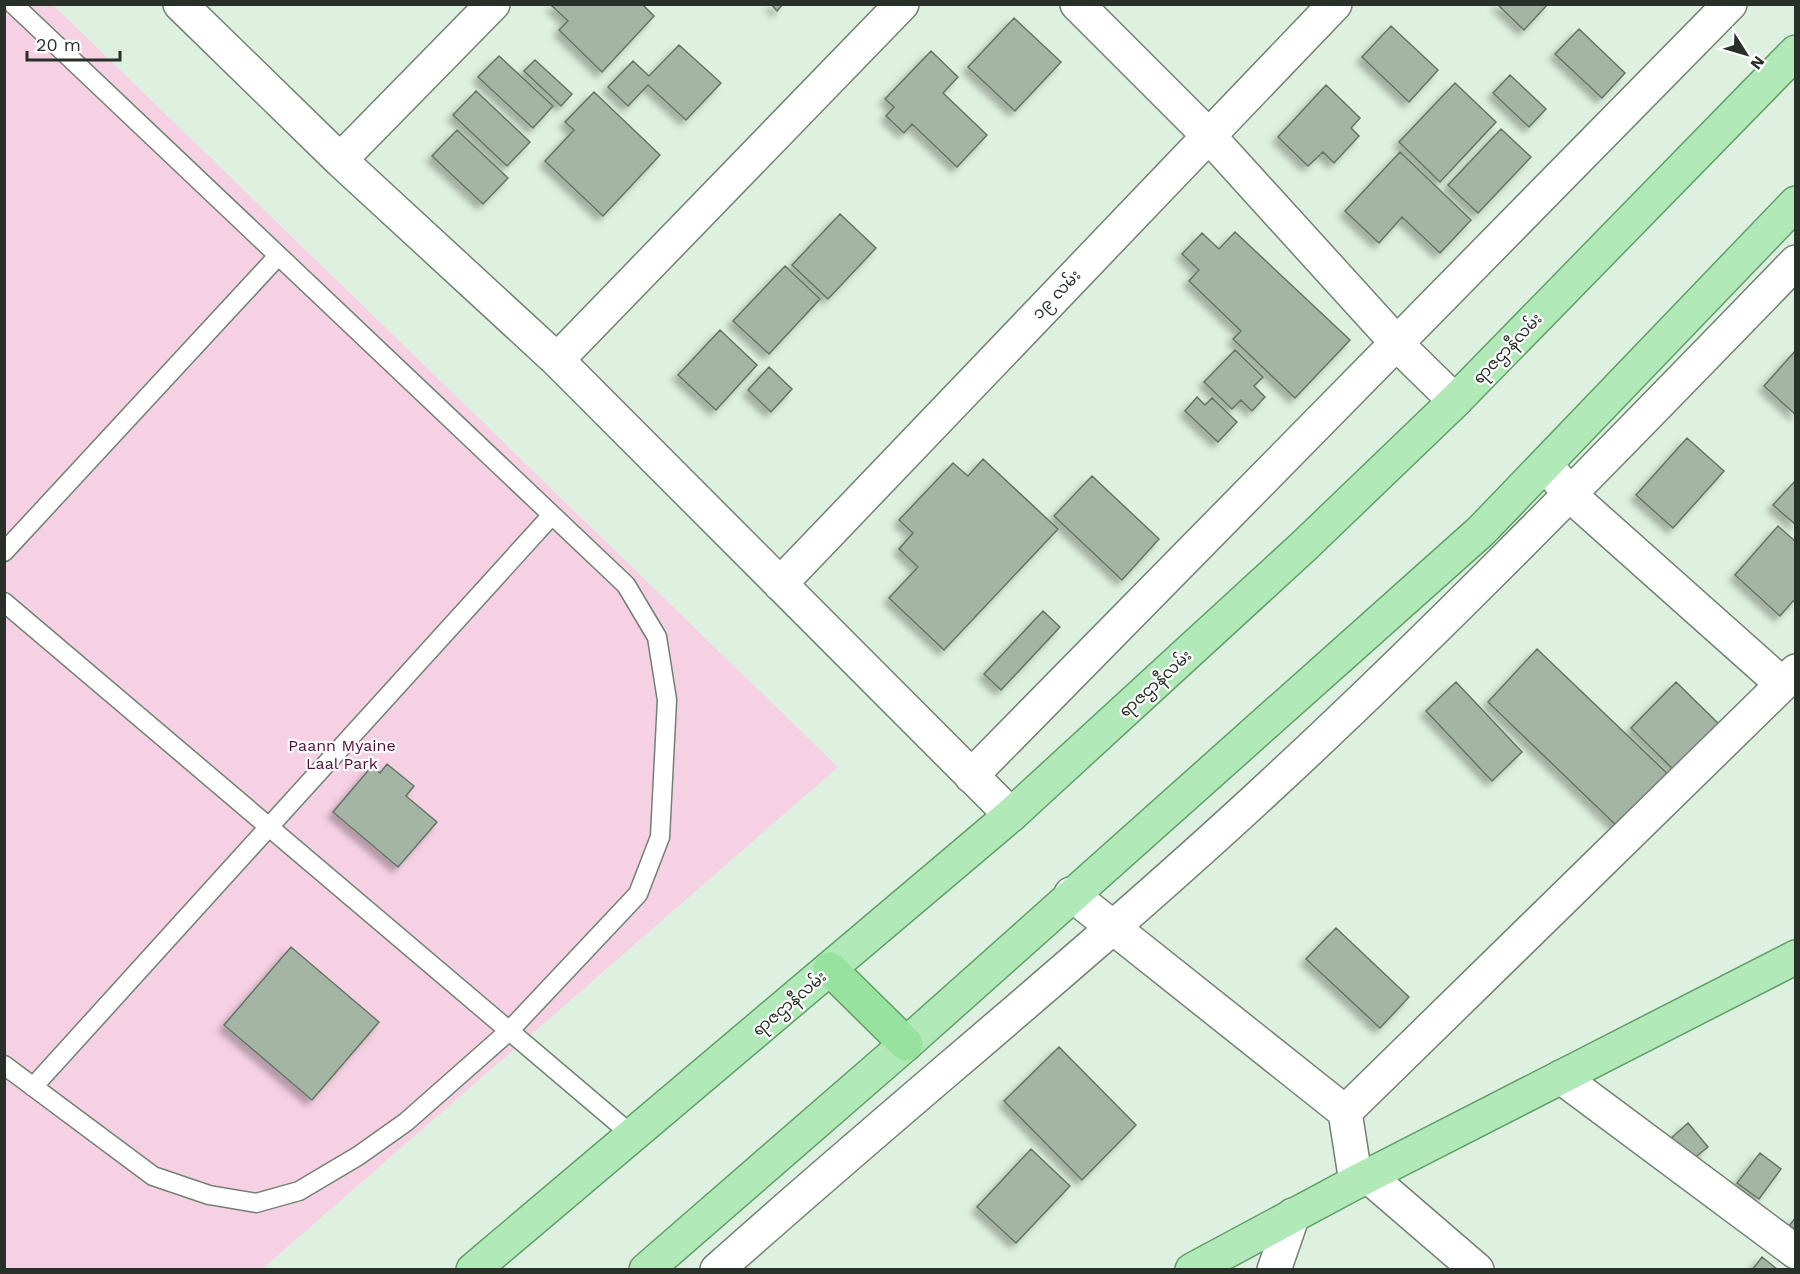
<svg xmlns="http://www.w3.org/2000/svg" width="1800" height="1274" font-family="'Work Sans','Noto Sans Myanmar',sans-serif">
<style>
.green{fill:#f6d1e4}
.building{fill:#a4b5a5;stroke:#657565;stroke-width:1.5;filter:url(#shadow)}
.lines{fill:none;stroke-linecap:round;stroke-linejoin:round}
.service-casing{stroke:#718172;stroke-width:21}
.minor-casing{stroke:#718172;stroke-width:36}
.primary-casing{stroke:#609f67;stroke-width:36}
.trunk-casing{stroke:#609f67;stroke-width:36}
.service{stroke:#fff;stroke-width:18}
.minor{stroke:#fff;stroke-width:33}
.primary{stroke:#b2e9b8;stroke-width:33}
.trunk{stroke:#98e2a0;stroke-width:33}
.labels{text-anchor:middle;stroke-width:4.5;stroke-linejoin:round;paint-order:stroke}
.street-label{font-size:16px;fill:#292f29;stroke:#fff}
.park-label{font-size:16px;fill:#500d38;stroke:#fff}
</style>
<defs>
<filter id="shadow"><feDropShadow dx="-5.5" dy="5.5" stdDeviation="3" flood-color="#0004"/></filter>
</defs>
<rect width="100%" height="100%" fill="#def0df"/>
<path class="green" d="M 52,4 L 838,767 L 262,1269 L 5,1270 L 4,5 Z"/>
<path class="building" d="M 554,4 L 642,4 L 654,16 L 602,72 L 559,30 L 568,21 L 552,6 Z
M 771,4 L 783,4 L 777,11 Z
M 1497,4 L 1548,4 L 1524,30 Z
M 1014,18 L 1061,62 L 1015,111 L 968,67 Z
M 1391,26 L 1438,70 L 1409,102 L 1362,57 Z
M 1579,29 L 1625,73 L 1602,98 L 1555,54 Z
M 679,45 L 721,83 L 686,120 L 648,85 L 628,106 L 608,87 L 633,61 L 649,76 Z
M 931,51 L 958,77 L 943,93 L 987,135 L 957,167 L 912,124 L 904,133 L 886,116 L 894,107 L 885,99 Z
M 499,56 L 553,106 L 533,128 L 478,77 Z
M 535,60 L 572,94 L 561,106 L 524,71 Z
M 1510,75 L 1546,109 L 1529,127 L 1493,93 Z
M 1455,83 L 1496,122 L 1440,182 L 1399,142 Z
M 1326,85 L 1360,118 L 1351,128 L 1359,136 L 1334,163 L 1323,152 L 1308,166 L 1278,137 Z
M 476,91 L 530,142 L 507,166 L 453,115 Z
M 594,92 L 660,155 L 603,216 L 545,161 L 574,130 L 565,122 Z
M 1501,129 L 1531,157 L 1478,213 L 1448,185 Z
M 457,130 L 508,178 L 483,204 L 432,156 Z
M 1400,152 L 1471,220 L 1440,253 L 1402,217 L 1379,243 L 1345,211 Z
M 840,214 L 876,248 L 828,299 L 792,265 Z
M 1235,232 L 1350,340 L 1295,398 L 1233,339 L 1241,331 L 1189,281 L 1199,270 L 1182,254 L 1202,233 L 1219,249 Z
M 785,266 L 820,299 L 769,354 L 733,321 Z
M 720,330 L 757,365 L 716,410 L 678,375 Z
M 1235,350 L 1263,377 L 1254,386 L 1265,397 L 1252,411 L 1241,400 L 1232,409 L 1204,382 Z
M 1796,350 L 1796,415 L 1764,386 Z
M 769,367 L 792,389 L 771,412 L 748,390 Z
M 1197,397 L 1205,405 L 1212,398 L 1237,422 L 1218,442 L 1185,411 Z
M 1687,438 L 1724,471 L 1673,528 L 1636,495 Z
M 983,459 L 1058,529 L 944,650 L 889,598 L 918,567 L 899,549 L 913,533 L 899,520 L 953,463 L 968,476 Z
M 1092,476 L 1159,539 L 1122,580 L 1054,516 Z
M 1796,480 L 1796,525 L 1773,505 Z
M 1778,526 L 1796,542 L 1796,603 L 1793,601 L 1780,616 L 1735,575 Z
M 1043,611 L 1060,627 L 1001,690 L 984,674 Z
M 1537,649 L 1672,778 L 1622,831 L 1488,702 Z
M 1456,682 L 1522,752 L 1492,781 L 1426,711 Z
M 1676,682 L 1722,727 L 1677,773 L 1631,728 Z
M 387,764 L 414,786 L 406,796 L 437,822 L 398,867 L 333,812 L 372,766 L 380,773 Z
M 1336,928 L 1409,997 L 1380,1028 L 1306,959 Z
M 291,947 L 379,1022 L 312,1100 L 224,1025 Z
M 1059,1047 L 1136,1125 L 1082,1180 L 1004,1101 Z
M 1688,1123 L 1708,1147 L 1687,1164 L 1668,1141 Z
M 1031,1149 L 1070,1186 L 1016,1243 L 977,1207 Z
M 1760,1153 L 1781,1169 L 1759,1199 L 1737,1183 Z
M 1796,1217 L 1796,1231 L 1789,1226 Z
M 1762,1257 L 1777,1269 L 1777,1270 L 1752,1270 Z"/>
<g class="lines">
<defs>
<path id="service" d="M 4,552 L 278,256
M 4,602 L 632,1135
M 4,1065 L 153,1176 L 209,1195 L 256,1203 L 299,1191 L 358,1156 L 406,1122 L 509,1031 L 638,894 L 660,837 L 667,700 L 657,637 L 626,585 L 13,4
M 33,1087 L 552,515"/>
<path id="minor" d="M 180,4 L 340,160 L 557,360 L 1011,815
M 1077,4 L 1208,135 L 1407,354 L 1455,401
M 340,160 L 493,4
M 557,360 L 902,4
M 1556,477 L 1570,495 L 1782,684
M 780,584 L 1335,4
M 971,776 L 1730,4
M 1071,894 L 1345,1112 L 1356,1182
M 1561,1077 L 1796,1252
M 1345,1112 L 1796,671
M 1368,1176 L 1477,1270
M 717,1270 C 898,1108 1087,956 1265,791 C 1448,622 1622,441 1796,262
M 1274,1270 L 1293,1215"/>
<path id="primary" d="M 473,1270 L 1011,815 L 1303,547 L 1455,401 L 1796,52
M 646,1270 L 906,1044 L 1481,531 L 1796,203
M 1192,1270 L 1356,1182 L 1796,957"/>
<path id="trunk" d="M 830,969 L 906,1044"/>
</defs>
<use href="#service" class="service-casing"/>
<use href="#minor" class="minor-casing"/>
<use href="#primary" class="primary-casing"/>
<use href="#trunk" class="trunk-casing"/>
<use href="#service" class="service"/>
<use href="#minor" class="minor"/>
<use href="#primary" class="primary"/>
<use href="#trunk" class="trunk"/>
</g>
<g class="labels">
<g class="street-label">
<text transform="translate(1056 294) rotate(-46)" y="6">၁၉ လမ်း</text>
<text transform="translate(1507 348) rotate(-46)" y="6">ရာဇဌာနီလမ်း</text>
<text transform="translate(1155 683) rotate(-42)" y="6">ရာဇဌာနီလမ်း</text>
<text transform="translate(789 1003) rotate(-40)" y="6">ရာဇဌာနီလမ်း</text>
</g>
<g class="park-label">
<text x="342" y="751">Paann Myaine<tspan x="342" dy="18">Laal Park</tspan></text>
</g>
</g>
<rect width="1800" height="1274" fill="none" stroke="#292f29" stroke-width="12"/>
<g transform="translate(1746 54) rotate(127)" stroke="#ffffff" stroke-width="4.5" paint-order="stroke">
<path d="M0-4.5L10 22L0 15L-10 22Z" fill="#292f29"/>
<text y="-9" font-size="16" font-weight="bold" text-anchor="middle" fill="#292f29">N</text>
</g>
<path d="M27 51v9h93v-9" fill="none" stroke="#292f29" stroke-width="3"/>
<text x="36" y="51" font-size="18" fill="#292f29" stroke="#ffffff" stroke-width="4.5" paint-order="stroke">20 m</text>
</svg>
